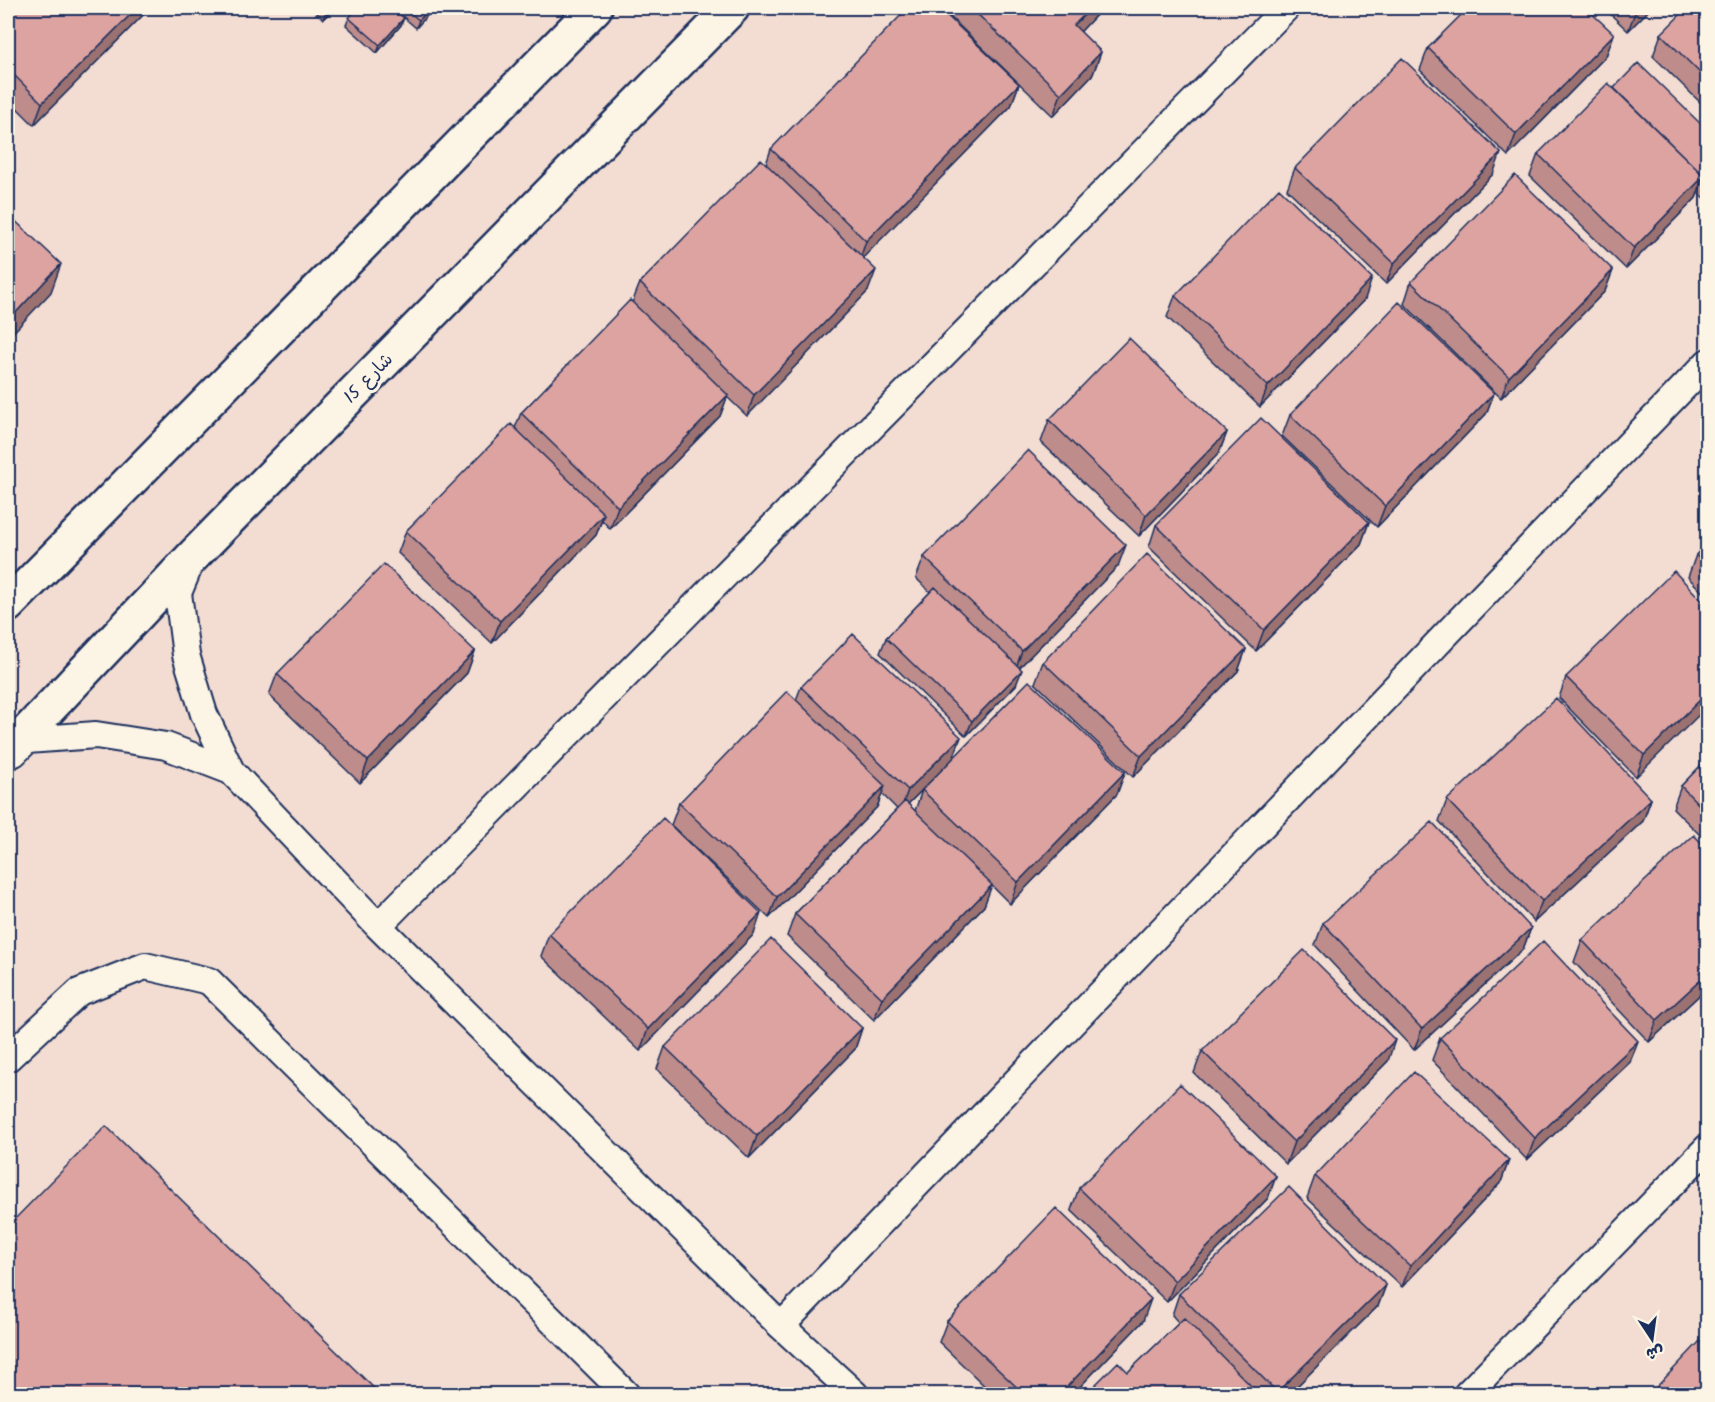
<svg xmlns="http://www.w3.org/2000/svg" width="1715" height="1402" font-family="Kalam,'Playpen Sans Arabic',sans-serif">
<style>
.built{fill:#f3dcd1}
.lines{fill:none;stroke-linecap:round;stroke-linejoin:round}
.lane-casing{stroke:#1b2f5e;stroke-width:30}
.street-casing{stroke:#1b2f5e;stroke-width:38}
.lane{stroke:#fcf5e5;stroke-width:26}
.street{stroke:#fcf5e5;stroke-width:33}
.wall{fill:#be8c8a;stroke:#1b2f5e;stroke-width:1.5;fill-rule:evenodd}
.shaded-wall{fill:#9b7271;stroke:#1b2f5e;stroke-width:1.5}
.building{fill:#dda3a1;stroke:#1b2f5e;stroke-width:1.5}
.labels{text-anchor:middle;stroke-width:6;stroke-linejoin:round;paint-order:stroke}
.street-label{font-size:18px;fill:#1b2f5e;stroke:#fcf5e5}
</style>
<rect width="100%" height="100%" fill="#fcf5e5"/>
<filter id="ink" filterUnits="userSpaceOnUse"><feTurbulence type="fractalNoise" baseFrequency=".0167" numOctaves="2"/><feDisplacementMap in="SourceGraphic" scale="12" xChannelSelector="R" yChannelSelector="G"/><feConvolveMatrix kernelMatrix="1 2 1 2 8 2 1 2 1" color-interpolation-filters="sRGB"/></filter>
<g filter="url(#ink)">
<path class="built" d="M 8,8 L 1707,8 L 1707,1394 L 8,1394 Z"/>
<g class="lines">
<defs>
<path id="lane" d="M 190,564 L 178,593 L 186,655 L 204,714 L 231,771 L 378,926 L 781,1326 L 855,1394
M 14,753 L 27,740 L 96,735 L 166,746 L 231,771
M 378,926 L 1286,8
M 8,1058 L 79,992 L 145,966 L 209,981 L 626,1394
M 781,1326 L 1708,362
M 1467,1394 L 1708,1147"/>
<path id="street" d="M 8,605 L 595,8
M 8,752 L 194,555 L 732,8"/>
</defs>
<use href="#lane" class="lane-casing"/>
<use href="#street" class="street-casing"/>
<use href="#lane" class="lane"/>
<use href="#street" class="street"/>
</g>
<path class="wall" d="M 8,8 L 150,8 L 34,125 L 8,99 Z
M 312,8 L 335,8 L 323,19 Z
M 393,8 L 434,8 L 416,28 Z
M 941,8 L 1100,8 L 1098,13 L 1080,32 L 1101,52 L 1093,74 L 1053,116 Z
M 1604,8 L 1651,8 L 1628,31 Z
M 1707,8 L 1707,109 L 1653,56 L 1661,34 Z
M 349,18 L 401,25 L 377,53 L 346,25 Z
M 1614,34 L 1606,56 L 1508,156 L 1420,70 L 1428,48 Z
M 1019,84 L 1011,106 L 863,257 L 868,291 L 747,416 L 727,397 L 720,416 L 610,529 L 602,520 L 596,535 L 492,643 L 398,553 L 406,531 L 515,428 L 521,413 L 632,303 L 640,283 L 766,164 L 771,149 Z
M 1614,88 L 1707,130 L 1707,195 L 1704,198 L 1698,193 L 1696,198 L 1626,269 L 1530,176 L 1538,154 Z
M 1295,168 L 1493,174 L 1386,284 L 1287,189 Z
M 1613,270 L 1605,291 L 1501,398 L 1404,304 L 1411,282 Z
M 1175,296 L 1365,299 L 1260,407 L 1167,317 Z
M 1494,393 L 1486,414 L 1377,527 L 1282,436 L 1290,415 Z
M 1049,420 L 1227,432 L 1219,453 L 1139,536 L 1041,442 Z
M 1369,522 L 1361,544 L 1256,651 L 1149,547 L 1156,525 Z
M 1707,543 L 1707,597 L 1688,577 L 1696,555 Z
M 924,557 L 1118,566 L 1019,668 L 1016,685 L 966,736 L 880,653 L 886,638 L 930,592 L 916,578 Z
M 1707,606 L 1636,777 L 1559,698 L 1566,677 Z
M 1246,649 L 1238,671 L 1133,777 L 1035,683 L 1043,662 Z
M 475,651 L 467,673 L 360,783 L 269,695 L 277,674 Z
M 801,687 L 953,758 L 1125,772 L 1117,794 L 1010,904 L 991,885 L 984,906 L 874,1020 L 787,936 L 795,914 L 897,809 L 882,794 L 877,807 L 769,918 L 671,825 L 679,803 L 796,700 ZM 926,786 L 922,790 L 915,811 L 908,804 Z
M 1707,759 L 1707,842 L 1673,808 L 1681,786 Z
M 1651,799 L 1643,821 L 1534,922 L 1439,821 L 1447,800 Z
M 1323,923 L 1531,928 L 1523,949 L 1414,1050 L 1315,945 Z
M 549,934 L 754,934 L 640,1051 L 541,956 Z
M 1582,940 L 1707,988 L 1649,1042 L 1574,962 Z
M 862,1028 L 855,1049 L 749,1158 L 657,1069 L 665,1047 Z
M 1440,1038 L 1630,1062 L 1527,1160 L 1432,1060 Z
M 1202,1051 L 1388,1061 L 1286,1164 L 1194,1073 Z
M 1509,1160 L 1501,1182 L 1402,1287 L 1307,1198 L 1315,1176 Z
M 1276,1176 L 1268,1198 L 1167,1302 L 1071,1210 L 1079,1188 Z
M 1386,1285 L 1378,1306 L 1288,1395 L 1085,1395 L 1128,1372 L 1179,1323 L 1172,1315 L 1179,1294 Z
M 947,1321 L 1143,1321 L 1072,1395 L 994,1395 L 939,1342 Z"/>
<path class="shaded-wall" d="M 137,8 L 150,8 L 34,125 L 42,103 Z
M 327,8 L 335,8 L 323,19 Z
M 430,8 L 434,8 L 416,28 L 419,20 Z
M 1091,8 L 1100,8 L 1098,13 L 1066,47 L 1074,25 Z
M 1638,8 L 1651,8 L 1628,31 L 1636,10 Z
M 404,18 L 401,25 L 377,53 L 380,45 Z
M 1614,34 L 1606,56 L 1508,156 L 1516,134 Z
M 1101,52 L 1093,74 L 1053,116 L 1061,94 Z
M 1019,84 L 1011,106 L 859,262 L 866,241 Z
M 1501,153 L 1493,174 L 1386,284 L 1394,263 Z
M 1704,176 L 1696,198 L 1626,269 L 1634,248 Z
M 61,264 L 51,292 L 8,338 L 8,321 Z
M 876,270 L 868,291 L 747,416 L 754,395 Z
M 1613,270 L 1605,291 L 1501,398 L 1509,377 Z
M 1372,278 L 1365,299 L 1260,407 L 1268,386 Z
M 1494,393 L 1486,414 L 1377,527 L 1385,506 Z
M 728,395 L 720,416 L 610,529 L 618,507 Z
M 1227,432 L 1219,453 L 1139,536 L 1146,515 Z
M 604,514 L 596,535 L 492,643 L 500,621 Z
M 1369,522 L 1361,544 L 1256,651 L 1264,630 Z
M 1126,545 L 1118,566 L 1014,673 L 1022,651 Z
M 1246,649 L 1238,671 L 1133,777 L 1141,756 Z
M 475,651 L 467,673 L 360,783 L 368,761 Z
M 1022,670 L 1016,685 L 966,736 L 972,721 Z
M 1707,693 L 1707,707 L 1636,777 L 1644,755 Z
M 961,737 L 953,759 L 900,812 L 908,790 Z
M 1125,772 L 1117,794 L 1010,904 L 1018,882 Z
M 885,786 L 877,807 L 769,918 L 777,897 Z
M 1651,799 L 1643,821 L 1534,922 L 1542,901 Z
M 992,885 L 984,906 L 874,1020 L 882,998 Z
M 761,913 L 754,934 L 640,1051 L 648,1029 Z
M 1531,928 L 1523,949 L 1414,1050 L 1422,1029 Z
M 1707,974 L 1707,988 L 1649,1042 L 1657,1020 Z
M 862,1028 L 855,1049 L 749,1158 L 757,1136 Z
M 1395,1040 L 1388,1061 L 1286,1164 L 1294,1142 Z
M 1638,1041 L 1630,1062 L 1527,1160 L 1535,1138 Z
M 1509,1160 L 1501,1182 L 1402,1287 L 1410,1266 Z
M 1276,1176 L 1268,1198 L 1167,1302 L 1175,1281 Z
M 1386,1285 L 1378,1306 L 1288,1395 L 1276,1395 L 1277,1392 Z
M 1151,1299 L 1143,1321 L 1072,1395 L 1059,1395 Z"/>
<path class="building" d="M 8,8 L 137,8 L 42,103 L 8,69 Z
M 357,8 L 391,8 L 404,18 L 380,45 L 349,18 Z
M 404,8 L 430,8 L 419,20 Z
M 908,8 L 939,8 L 1019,84 L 866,241 L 771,149 Z
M 971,8 L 1091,8 L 1074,25 L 1101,52 L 1061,94 Z
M 1468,8 L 1586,8 L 1614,34 L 1516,134 L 1428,48 Z
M 1687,8 L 1707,8 L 1707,80 L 1661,34 Z
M 1402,58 L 1501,153 L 1394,263 L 1295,168 Z
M 1638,63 L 1707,130 L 1707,182 L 1703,177 L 1704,176 L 1614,88 Z
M 1608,83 L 1704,176 L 1634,248 L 1538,154 Z
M 761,159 L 876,270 L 754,395 L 640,283 Z
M 1515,175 L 1613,270 L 1509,377 L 1411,282 Z
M 1279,188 L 1372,278 L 1268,386 L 1175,296 Z
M 8,214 L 61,264 L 8,321 Z
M 630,300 L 728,395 L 618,507 L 521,413 Z
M 1399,302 L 1494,393 L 1385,506 L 1290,415 Z
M 1129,338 L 1227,432 L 1146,515 L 1049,420 Z
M 1261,418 L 1369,522 L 1264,630 L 1156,525 Z
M 511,424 L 604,514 L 500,621 L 406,531 Z
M 1028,450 L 1126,545 L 1022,651 L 924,557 Z
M 1707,543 L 1707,567 L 1696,555 Z
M 1147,554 L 1246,649 L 1141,756 L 1043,662 Z
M 384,564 L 475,651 L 368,761 L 277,674 Z
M 1674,571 L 1707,606 L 1707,693 L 1644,755 L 1566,677 Z
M 935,587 L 1022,670 L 972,721 L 886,638 Z
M 853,634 L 961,737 L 908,790 L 801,687 Z
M 1029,681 L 1125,772 L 1018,882 L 922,790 Z
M 787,691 L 885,786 L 777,897 L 679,803 Z
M 1556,698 L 1651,799 L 1542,901 L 1447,800 Z
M 1707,759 L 1707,813 L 1681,786 Z
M 905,801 L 992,885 L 882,998 L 795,914 Z
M 663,818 L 761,913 L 648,1029 L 549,934 Z
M 1432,822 L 1531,928 L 1422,1029 L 1323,923 Z
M 1694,835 L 1707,849 L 1707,974 L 1657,1020 L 1582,940 Z
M 771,939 L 862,1028 L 757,1136 L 665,1047 Z
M 1543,941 L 1638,1041 L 1535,1138 L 1440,1038 Z
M 1304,950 L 1395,1040 L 1294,1142 L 1202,1051 Z
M 1414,1072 L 1509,1160 L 1410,1266 L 1315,1176 Z
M 1180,1084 L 1276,1176 L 1175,1281 L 1079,1188 Z
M 106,1126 L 381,1395 L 8,1395 L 8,1226 Z
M 1289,1187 L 1386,1285 L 1277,1392 L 1179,1294 Z
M 1056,1208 L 1151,1299 L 1059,1395 L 1025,1395 L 947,1321 Z
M 1184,1318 L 1260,1395 L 1085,1395 L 1118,1362 L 1128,1372 Z
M 1700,1341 L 1707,1348 L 1707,1395 L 1649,1395 Z"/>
</g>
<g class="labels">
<g class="street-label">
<text transform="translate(368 378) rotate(-46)" y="6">شارع 15</text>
</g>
</g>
<rect width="1715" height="1402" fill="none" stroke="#fcf5e5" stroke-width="30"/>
<rect x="15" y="15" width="1685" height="1372" fill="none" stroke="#1b2f5e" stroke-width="2" filter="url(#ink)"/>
<g transform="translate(1652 1339) rotate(167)" stroke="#fcf5e5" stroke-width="4.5" paint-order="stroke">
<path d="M0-4.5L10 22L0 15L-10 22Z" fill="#1b2f5e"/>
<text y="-9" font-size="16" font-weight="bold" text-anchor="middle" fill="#1b2f5e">ش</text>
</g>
</svg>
